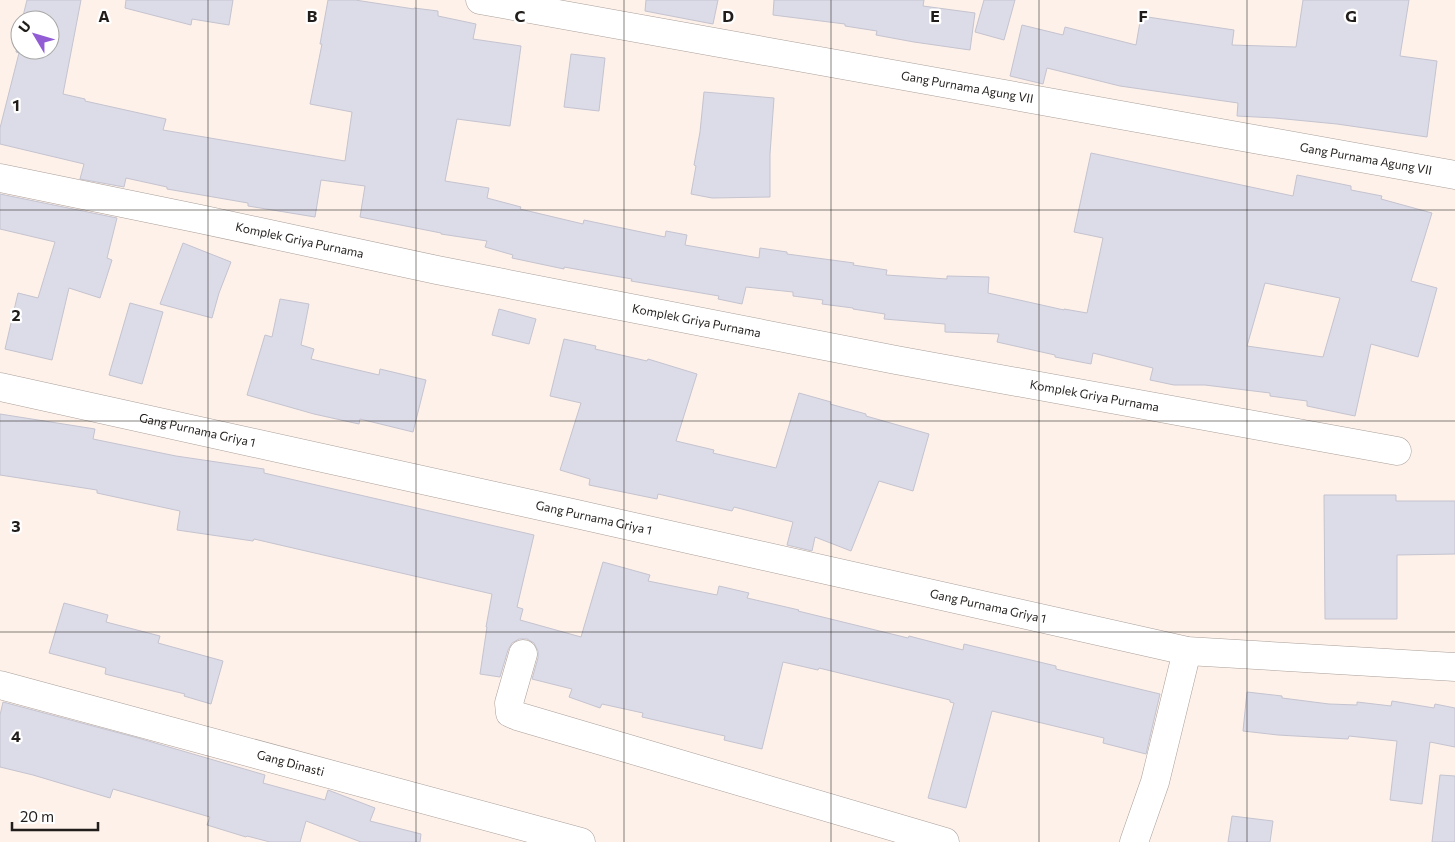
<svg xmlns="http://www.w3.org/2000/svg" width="1455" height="842" font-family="Commissioner,sans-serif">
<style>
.building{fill:#dcdce8;stroke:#c4c3cf;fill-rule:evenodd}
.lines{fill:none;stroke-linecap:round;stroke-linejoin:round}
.minor-casing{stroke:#aa9f99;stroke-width:29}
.minor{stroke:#fff;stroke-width:28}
.grid{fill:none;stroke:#211d1b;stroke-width:1;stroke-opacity:0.55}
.labels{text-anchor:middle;stroke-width:4.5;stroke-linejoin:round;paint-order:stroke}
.street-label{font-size:12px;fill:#211d1b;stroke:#fff}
.grid-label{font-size:16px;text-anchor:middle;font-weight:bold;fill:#211d1b;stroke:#fff;stroke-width:4.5;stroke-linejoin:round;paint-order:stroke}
</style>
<rect width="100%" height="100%" fill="#fdf1ea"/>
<path class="building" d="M 27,0 L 81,0 L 63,94 L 85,99 L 85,101 L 166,119 L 163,130 L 345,161 L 352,112 L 310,104 L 322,44 L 320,44 L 328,0 L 355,0 L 414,9 L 414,8 L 438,11 L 438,16 L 476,24 L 473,39 L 521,46 L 510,126 L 457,119 L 445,181 L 489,188 L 487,198 L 521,207 L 520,209 L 583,224 L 584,220 L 665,237 L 666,231 L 687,235 L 685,245 L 759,258 L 760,248 L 787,252 L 787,254 L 854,263 L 853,265 L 887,270 L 886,275 L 947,279 L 947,276 L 989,277 L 988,293 L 1064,310 L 1064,309 L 1087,313 L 1103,238 L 1074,232 L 1091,153 L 1293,196 L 1297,175 L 1351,186 L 1351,190 L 1382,196 L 1381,199 L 1432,213 L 1411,281 L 1437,288 L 1418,357 L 1371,344 L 1355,416 L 1307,406 L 1307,401 L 1270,396 L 1270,393 L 1205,385 L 1174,385 L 1150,380 L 1153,368 L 1093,353 L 1091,364 L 1055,357 L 1055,355 L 997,342 L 999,334 L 945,332 L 945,324 L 884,319 L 885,314 L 853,309 L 853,308 L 822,304 L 823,300 L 793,296 L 793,292 L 746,287 L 742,304 L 718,299 L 719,296 L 631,281 L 632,279 L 564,267 L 564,269 L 512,258 L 513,255 L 485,247 L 487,241 L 441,234 L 441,233 L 360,217 L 365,186 L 321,180 L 315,217 L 248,206 L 248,203 L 167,189 L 167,187 L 126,178 L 124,187 L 80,179 L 84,164 L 0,144 L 0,128 L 19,53 L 16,52 L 20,32 L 20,50 L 50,50 L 50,20 L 22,20 ZM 1265,283 L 1340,298 L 1323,357 L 1247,346 Z
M 126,0 L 233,0 L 229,25 L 192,19 L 191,25 L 125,8 Z
M 646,0 L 718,0 L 713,24 L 645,11 Z
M 774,0 L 924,0 L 923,6 L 975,13 L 970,50 L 914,42 L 876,35 L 877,31 L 845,26 L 845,24 L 773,15 Z
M 984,0 L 1015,0 L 1004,40 L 975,32 Z
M 1303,0 L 1409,0 L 1400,56 L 1437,61 L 1427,137 L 1337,124 L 1275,118 L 1237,116 L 1238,103 L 1120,86 L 1047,68 L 1043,84 L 1010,76 L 1022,25 L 1063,35 L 1065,27 L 1136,45 L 1141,16 L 1234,30 L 1232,45 L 1296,47 Z
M 571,54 L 605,58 L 599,111 L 564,107 Z
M 704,92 L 774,98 L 770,154 L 770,197 L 712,198 L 691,194 L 696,166 L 694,165 L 700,132 Z
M 0,194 L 117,218 L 107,258 L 112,260 L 100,298 L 69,288 L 52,360 L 5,349 L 18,293 L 38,298 L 55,242 L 0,229 Z
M 183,243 L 231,262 L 219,293 L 212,318 L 160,304 Z
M 280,299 L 309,304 L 301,345 L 314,349 L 311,359 L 379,375 L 380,369 L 426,380 L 413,432 L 360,419 L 359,424 L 314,414 L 247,395 L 265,335 L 272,337 Z
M 130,303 L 163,312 L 142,384 L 109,375 Z
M 499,309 L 536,319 L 529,344 L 492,335 Z
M 564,339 L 596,346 L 595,349 L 647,361 L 648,359 L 697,374 L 676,441 L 714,450 L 713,453 L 776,468 L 799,393 L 831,402 L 830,404 L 866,414 L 866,416 L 929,434 L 913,491 L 879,481 L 851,551 L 815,537 L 812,551 L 787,545 L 793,522 L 734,507 L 732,511 L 658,494 L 657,499 L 589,485 L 590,479 L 560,470 L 581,403 L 550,396 Z
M 0,414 L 95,429 L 93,439 L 176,456 L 264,469 L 264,473 L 534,535 L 517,607 L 523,609 L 520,620 L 581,637 L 603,562 L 650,575 L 648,581 L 717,595 L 719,586 L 749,593 L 747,598 L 799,610 L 798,611 L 908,638 L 909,636 L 963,650 L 964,644 L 1056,666 L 1056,669 L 1160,694 L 1146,754 L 1103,743 L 1104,738 L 992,711 L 966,808 L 928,798 L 954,703 L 950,702 L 950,700 L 819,668 L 818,670 L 783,662 L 762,749 L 724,740 L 725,736 L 642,717 L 643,713 L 602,704 L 600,708 L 569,697 L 572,689 L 532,679 L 538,658 L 538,651 L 534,643 L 527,639 L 519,639 L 512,643 L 508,650 L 500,677 L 480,674 L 487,627 L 486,627 L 492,594 L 254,539 L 253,541 L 177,530 L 180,511 L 97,493 L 97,490 L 0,475 Z
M 1324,495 L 1396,495 L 1396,501 L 1455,501 L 1455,554 L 1397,555 L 1397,619 L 1325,619 Z
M 64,603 L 108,615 L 106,622 L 160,636 L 158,643 L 223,661 L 211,704 L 184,696 L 185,694 L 105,674 L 106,668 L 49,653 Z
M 1247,692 L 1282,696 L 1282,698 L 1329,704 L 1357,705 L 1357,702 L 1391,706 L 1392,701 L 1434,708 L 1435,704 L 1455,708 L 1455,747 L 1430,742 L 1422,804 L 1390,800 L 1397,741 L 1349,736 L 1348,739 L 1278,735 L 1243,731 Z
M 3,702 L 138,738 L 265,775 L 263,783 L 325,800 L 328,790 L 375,808 L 370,821 L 421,834 L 420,842 L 361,842 L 306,821 L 300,842 L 270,842 L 247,836 L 246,837 L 207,825 L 210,817 L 113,789 L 110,798 L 33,775 L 0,767 L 0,715 Z
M 1440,775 L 1455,776 L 1455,842 L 1432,842 Z
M 1232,816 L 1273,821 L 1270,842 L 1228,842 Z"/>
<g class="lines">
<defs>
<g id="minor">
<path id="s1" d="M 480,0 L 1455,175"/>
<path id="s2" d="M 0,178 L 200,219 L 437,270 L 896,360 L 1397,451"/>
<path id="s3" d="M 0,387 L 572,513 L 1187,651 L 1455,667"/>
<path d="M 523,654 L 509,703 L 510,713 L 517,716 L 945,842"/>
<path id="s4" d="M 0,685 L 581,842"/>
<path d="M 1134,842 L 1155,782 L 1187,651"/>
</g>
</defs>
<use href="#minor" class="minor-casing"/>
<use href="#minor" class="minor"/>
</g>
<path class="grid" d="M 208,0 L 208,842M 416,0 L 416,842M 624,0 L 624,842M 831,0 L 831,842M 1039,0 L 1039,842M 1247,0 L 1247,842M 0,210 L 1455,210M 0,421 L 1455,421M 0,632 L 1455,632"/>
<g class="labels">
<g class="street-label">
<text dy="4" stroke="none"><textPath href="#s1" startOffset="495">Gang Purnama Agung VII</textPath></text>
<text dy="4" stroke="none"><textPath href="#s1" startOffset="900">Gang Purnama Agung VII</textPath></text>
<text dy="4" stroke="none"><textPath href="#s2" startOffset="306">Komplek Griya Purnama</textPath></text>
<text dy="4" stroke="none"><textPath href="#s2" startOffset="711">Komplek Griya Purnama</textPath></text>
<text dy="4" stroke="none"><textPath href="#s2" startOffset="1116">Komplek Griya Purnama</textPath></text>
<text dy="4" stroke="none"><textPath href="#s3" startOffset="202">Gang Purnama Griya 1</textPath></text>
<text dy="4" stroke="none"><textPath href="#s3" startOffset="608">Gang Purnama Griya 1</textPath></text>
<text dy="4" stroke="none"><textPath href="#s3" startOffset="1012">Gang Purnama Griya 1</textPath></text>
<text dy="4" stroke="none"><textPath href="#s4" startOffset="301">Gang Dinasti</textPath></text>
</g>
</g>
<g class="grid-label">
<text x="104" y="22">A</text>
<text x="312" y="22">B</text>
<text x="520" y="22">C</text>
<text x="728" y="22">D</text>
<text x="935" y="22">E</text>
<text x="1143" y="22">F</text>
<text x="1351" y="22">G</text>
<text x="16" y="111">1</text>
<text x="16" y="321">2</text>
<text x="16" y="532">3</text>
<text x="16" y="742">4</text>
</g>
<g transform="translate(35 35) rotate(308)"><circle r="24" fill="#ffffff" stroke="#a6a5a4"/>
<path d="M0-4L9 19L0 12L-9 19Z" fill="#915cd4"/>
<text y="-8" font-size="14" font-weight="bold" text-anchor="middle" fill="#211d1b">U</text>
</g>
<path d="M12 822v8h86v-8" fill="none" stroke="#211d1b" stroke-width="2.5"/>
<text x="20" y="822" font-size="15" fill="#211d1b" stroke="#ffffff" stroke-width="4" paint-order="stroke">20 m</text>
</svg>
